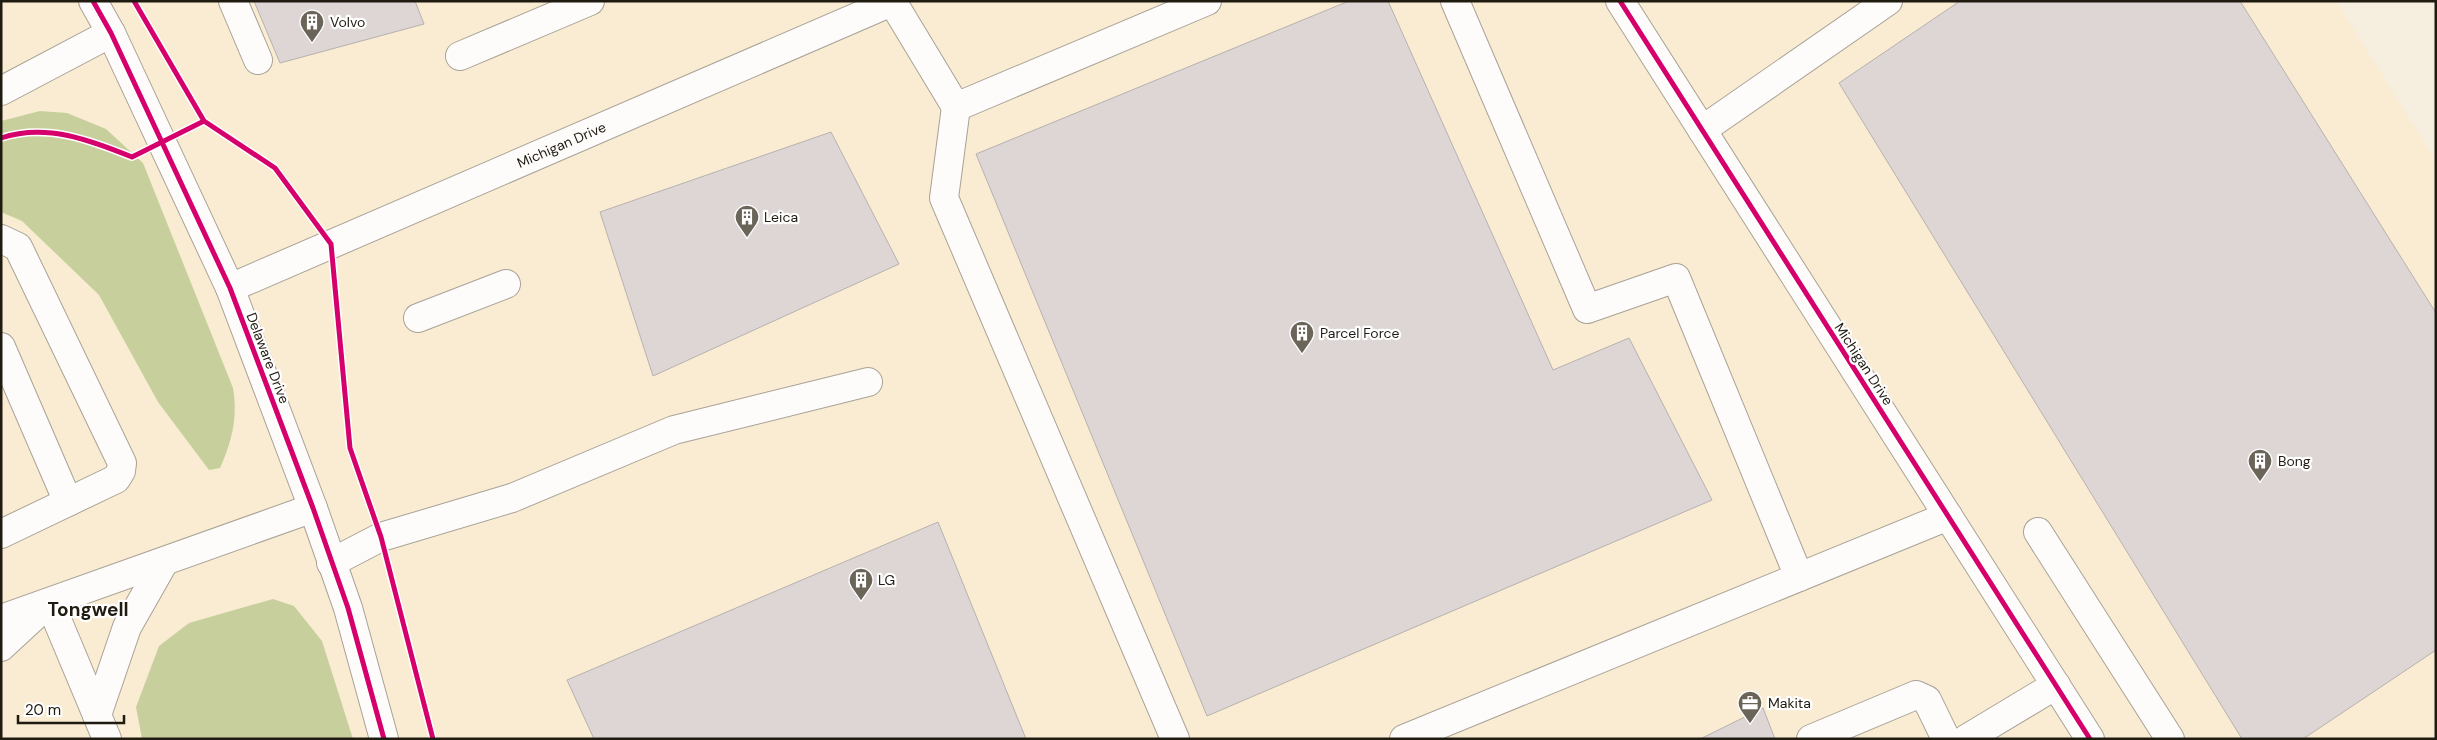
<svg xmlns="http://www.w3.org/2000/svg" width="2437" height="740" font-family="'DM Sans',sans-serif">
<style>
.built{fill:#f9ecd2}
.forest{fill:#c7d09d}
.building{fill:#ddd6d5;stroke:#b7b1af}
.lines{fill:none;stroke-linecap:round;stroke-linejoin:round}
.minor-casing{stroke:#a8a297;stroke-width:30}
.minor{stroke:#fefcfa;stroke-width:28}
.cycleway-casing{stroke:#fff;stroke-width:8}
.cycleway{stroke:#d6006c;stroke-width:5}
.labels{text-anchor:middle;stroke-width:4.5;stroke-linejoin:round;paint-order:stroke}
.poi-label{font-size:14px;fill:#201b11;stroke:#fff;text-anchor:start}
.street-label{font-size:14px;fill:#201b11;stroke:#fff}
.district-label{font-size:19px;font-weight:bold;fill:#201b11;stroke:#fff}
</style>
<rect width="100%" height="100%" fill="#f6eedf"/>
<path class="built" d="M 1,1 L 2336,1 L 2436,161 L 2436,739 L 1,739 Z"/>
<path class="forest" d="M 40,111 L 67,113 L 106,129 L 143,163 L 233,388 C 238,417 232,441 220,468 L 209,470 L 158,402 L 99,295 L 22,221 L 1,212 L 1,121 Z
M 273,599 L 294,606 L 322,641 L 353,739 L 142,739 L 136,707 L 159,646 L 189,623 Z"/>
<path class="building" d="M 254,1 L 415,1 L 424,24 L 280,63 Z
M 1349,1 L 1388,1 L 1553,370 L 1629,338 L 1712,500 L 1207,716 L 976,154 Z
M 1960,1 L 2240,1 L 2436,313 L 2436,650 L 2303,739 L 2242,739 L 1839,83 Z
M 831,132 L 899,264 L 653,376 L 600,212 Z
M 938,522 L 1026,739 L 594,739 L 567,680 Z
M 1763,708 L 1775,739 L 1700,739 Z"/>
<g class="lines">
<defs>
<g id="minor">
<path d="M 93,1 L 111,33 L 230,288 L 313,508 L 348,608 L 384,739"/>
<path d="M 233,1 L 258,60"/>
<path d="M 892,1 L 956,107 L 1207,1"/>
<path d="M 1455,1 L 1587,309 L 1676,278 L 1799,577"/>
<path d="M 1620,1 L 2090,739"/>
<path d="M 460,56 L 590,1"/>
<path d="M 1,91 L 111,33"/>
<path d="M 956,107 L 944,198 L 1175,739"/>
<path d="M 1702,130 L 1888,1"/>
<path d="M 1,239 L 18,247 L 122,463 L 121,471 L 116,479 L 1,534"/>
<path id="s1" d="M 230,288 L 894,1"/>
<path d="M 418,318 L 506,284"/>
<path d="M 1,347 L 68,502"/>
<path d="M 2038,532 L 2170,739"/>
<path d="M 331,563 L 381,537 L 512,498 L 674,430 L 868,382"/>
<path d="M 50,603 L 107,739"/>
<path d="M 1,619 L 313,508"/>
<path d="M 1,647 L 41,610"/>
<path d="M 97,715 L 127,627 L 164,562"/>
<path d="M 1404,739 L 1948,516"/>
<path d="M 1811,739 L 1916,695 L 1927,700 L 1946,739"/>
<path d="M 1966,739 L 2056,685"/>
</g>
</defs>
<use href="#minor" class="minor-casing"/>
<use href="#minor" class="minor"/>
<defs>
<path id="cycleway" d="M 93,1 L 111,33 L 230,288 L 313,508 L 348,608 L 384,739
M 134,1 L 204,121 L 275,168 L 331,244 L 350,448 L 381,537 L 433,739
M 1620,1 L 2090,739
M 1,138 C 46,123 90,140 132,157 L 204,121"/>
</defs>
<use href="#cycleway" class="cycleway-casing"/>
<use href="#cycleway" class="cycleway"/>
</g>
<defs>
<symbol id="building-pin" viewBox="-11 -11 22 30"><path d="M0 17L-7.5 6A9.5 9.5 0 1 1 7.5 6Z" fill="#6b6559" stroke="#fff"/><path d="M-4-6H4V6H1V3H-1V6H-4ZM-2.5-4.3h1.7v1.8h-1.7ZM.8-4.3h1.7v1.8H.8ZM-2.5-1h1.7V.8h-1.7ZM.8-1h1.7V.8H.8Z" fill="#fff"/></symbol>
<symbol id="office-pin" viewBox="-11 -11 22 30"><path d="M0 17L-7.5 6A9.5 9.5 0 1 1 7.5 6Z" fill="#6b6559" stroke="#fff"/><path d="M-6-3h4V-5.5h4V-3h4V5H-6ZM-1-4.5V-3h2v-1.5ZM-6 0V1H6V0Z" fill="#fff"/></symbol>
</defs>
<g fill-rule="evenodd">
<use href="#building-pin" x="298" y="8" width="28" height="38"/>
<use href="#building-pin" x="733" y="203" width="28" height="38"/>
<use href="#building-pin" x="1288" y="319" width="28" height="38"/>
<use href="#building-pin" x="2246" y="447" width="28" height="38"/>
<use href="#building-pin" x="847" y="566" width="28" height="38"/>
<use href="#office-pin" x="1736" y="689" width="28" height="38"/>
</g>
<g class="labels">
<g class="poi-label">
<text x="330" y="27">Volvo</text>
<text x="764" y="222">Leica</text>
<text x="1320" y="338">Parcel Force</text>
<text x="2278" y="466">Bong</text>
<text x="878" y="585">LG</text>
<text x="1768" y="708">Makita</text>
</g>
<g class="street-label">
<text dy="5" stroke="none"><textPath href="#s1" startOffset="361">Michigan Drive</textPath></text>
<text transform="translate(268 358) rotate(69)" y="5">Delaware Drive</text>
<text transform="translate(1864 364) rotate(57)" y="5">Michigan Drive</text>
</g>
<g class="district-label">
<text x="88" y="616">Tongwell</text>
</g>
</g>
<rect width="2437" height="740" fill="none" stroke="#201b11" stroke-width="5"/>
<path d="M18 715v8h106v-8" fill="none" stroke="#201b11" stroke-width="2.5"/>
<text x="25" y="715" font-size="15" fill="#201b11" stroke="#ffffff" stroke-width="4" paint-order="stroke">20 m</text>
</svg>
